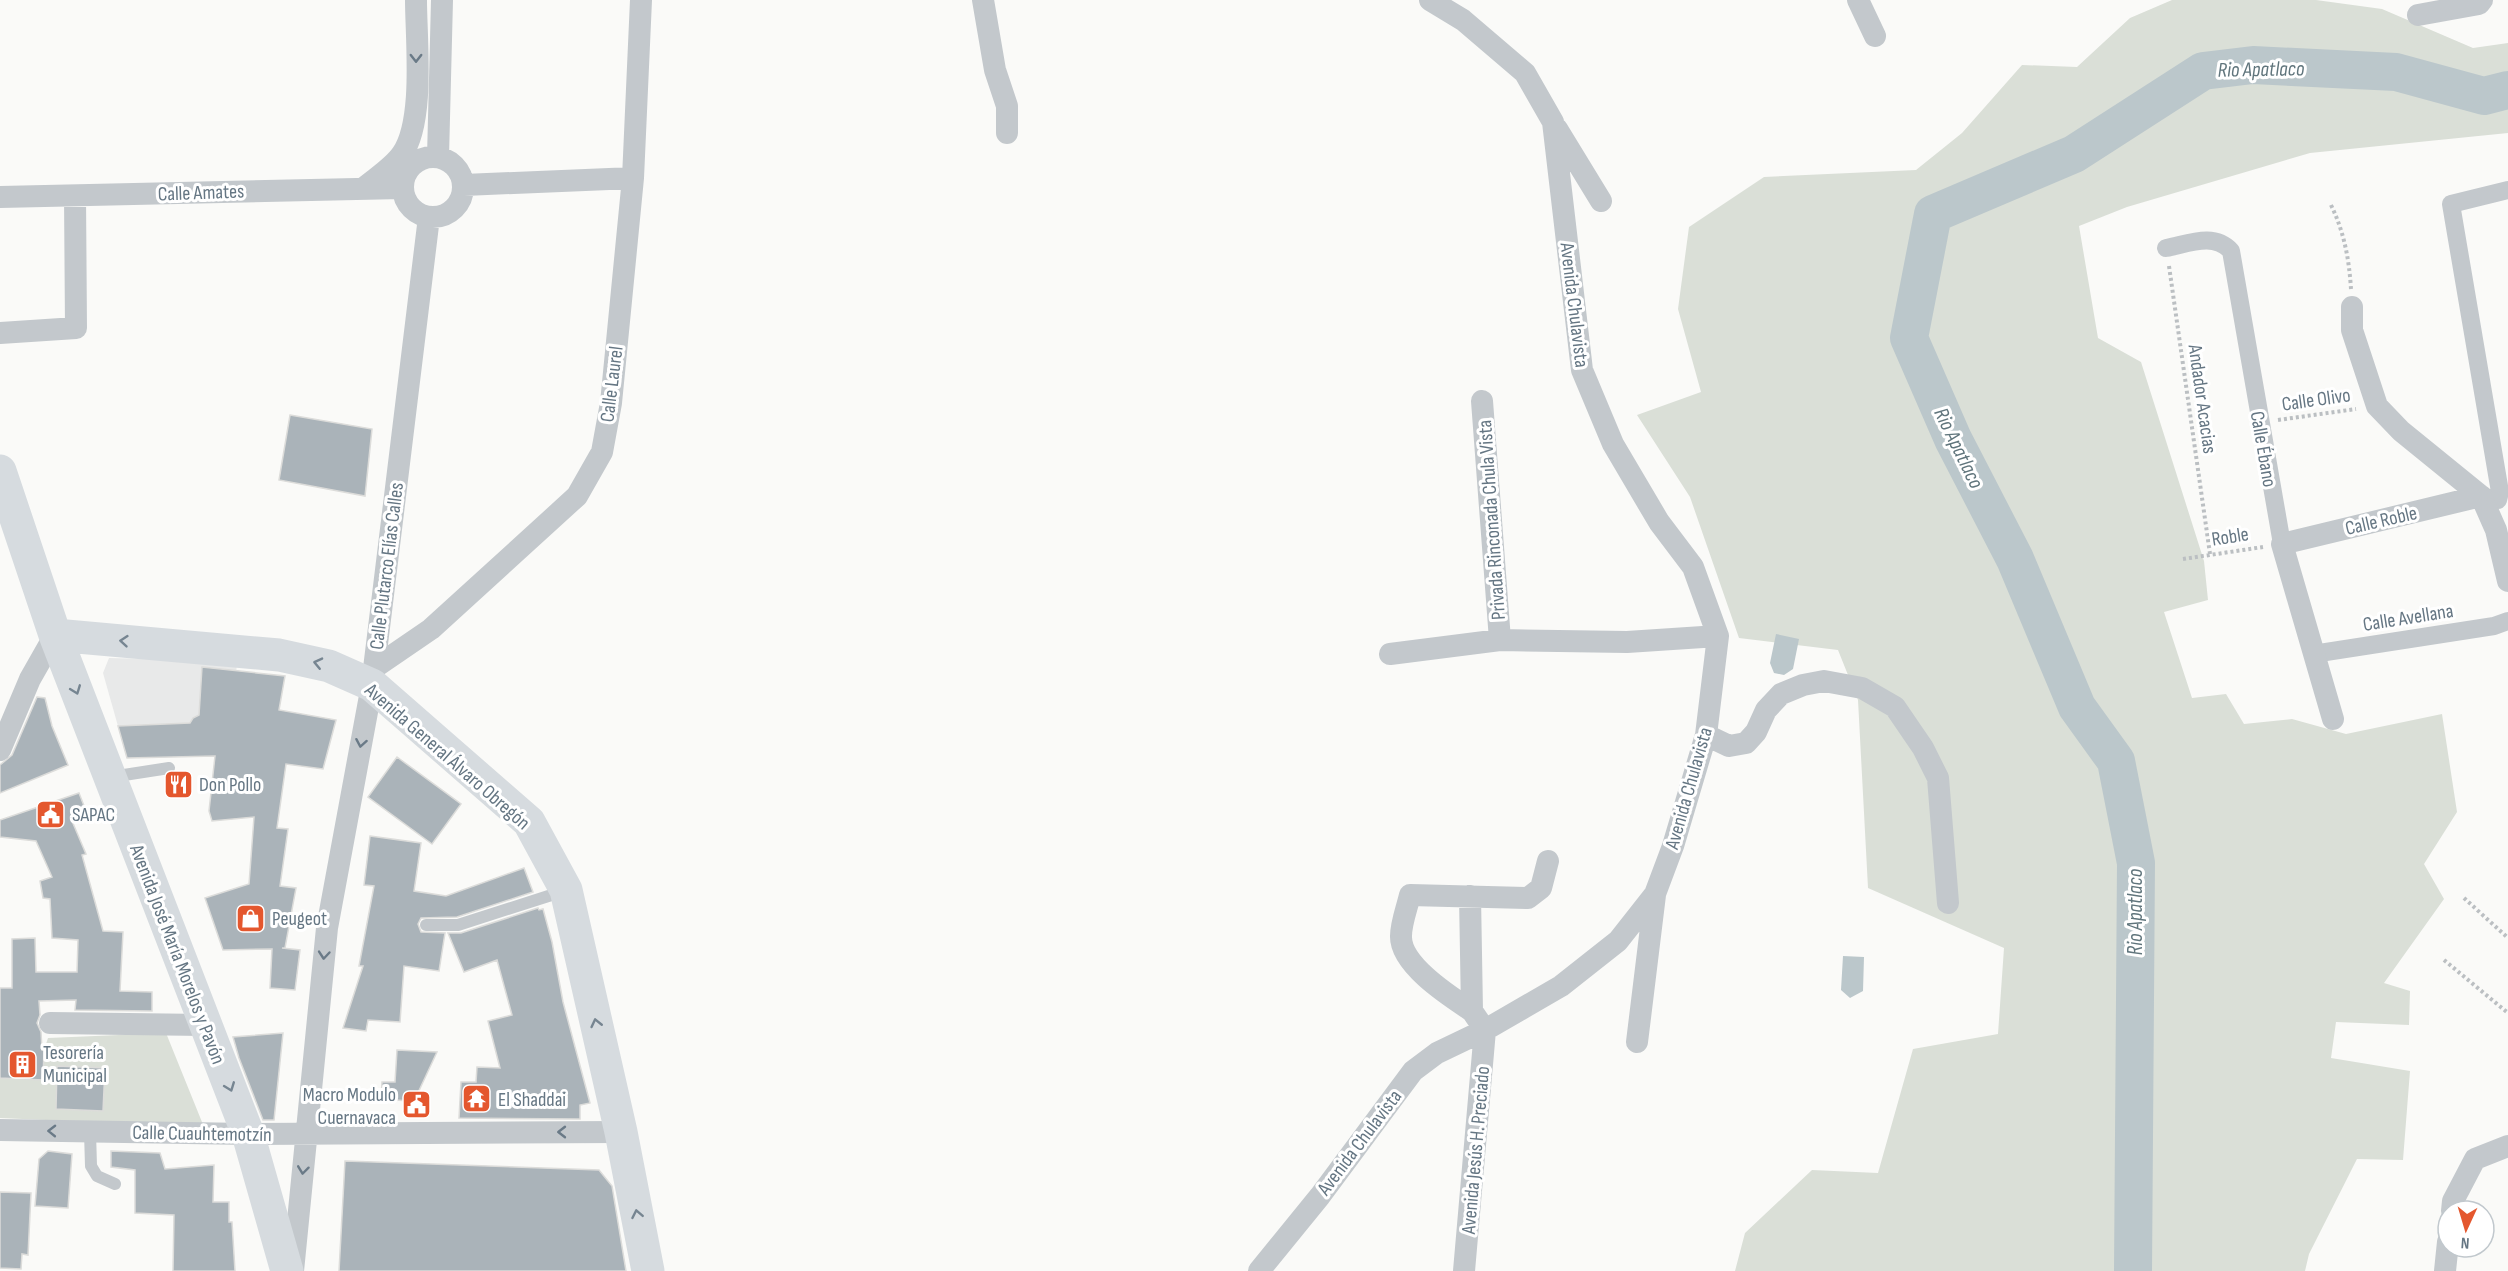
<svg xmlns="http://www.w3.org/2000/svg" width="2508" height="1271" font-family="'Sofia Sans Condensed',sans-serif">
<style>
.built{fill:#e8e9e9}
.green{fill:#dadfd7}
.water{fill:#bbc7cb}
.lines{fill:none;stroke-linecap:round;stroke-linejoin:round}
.river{stroke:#bbc7cb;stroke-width:38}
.building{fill:#aab3b9;stroke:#dcdcda;stroke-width:1.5}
.path{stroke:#bbbfc2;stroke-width:4;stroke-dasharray:3 3;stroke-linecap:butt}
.service{stroke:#c3c8cc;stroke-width:12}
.pedestrian{stroke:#c3c8cc;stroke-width:18}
.minor{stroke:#c3c8cc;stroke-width:22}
.primary{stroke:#d6dbdf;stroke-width:33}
.oneway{stroke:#6a7a87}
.oneway2{stroke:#768591}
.labels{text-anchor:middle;stroke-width:6;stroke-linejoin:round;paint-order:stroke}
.street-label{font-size:20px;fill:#657683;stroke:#fff}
.poi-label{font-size:20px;fill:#657683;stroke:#fff;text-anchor:start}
.water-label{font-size:21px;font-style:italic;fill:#60757c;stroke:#fff}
</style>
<rect width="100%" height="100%" fill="#fafaf8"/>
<path class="built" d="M 109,658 L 237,661 L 231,756 L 127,758 L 103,673 Z"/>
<path class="green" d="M 2172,0 L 2316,0 L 2382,9 L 2473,48 L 2508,43 L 2508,133 L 2310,153 L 2127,207 L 2079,226 L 2098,338 L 2141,362 L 2204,561 L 2208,600 L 2164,612 L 2192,698 L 2226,694 L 2244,724 L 2292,719 L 2346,734 L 2442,714 L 2457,812 L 2424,864 L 2444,899 L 2384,983 L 2410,991 L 2409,1025 L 2336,1022 L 2331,1058 L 2410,1071 L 2403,1160 L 2357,1159 L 2309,1254 L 2305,1271 L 1735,1271 L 1745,1233 L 1812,1170 L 1878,1173 L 1913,1049 L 1998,1034 L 2004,948 L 1868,888 L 1858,700 L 1838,650 L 1739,638 L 1690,497 L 1637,415 L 1701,392 L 1678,309 L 1689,227 L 1764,177 L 1916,170 L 1962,133 L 2022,65 L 2077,67 L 2130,18 Z
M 166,1033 L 204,1127 L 0,1118 L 0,1078 L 42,1080 L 44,1050 L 48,1038 Z"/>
<path class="water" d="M 1776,634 L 1799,639 L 1793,669 L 1784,675 L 1774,673 L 1770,663 Z
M 1843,956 L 1864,957 L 1863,991 L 1850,998 L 1841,990 Z"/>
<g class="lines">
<path class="river" d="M 2133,1271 L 2136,863 L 2116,761 L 2077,707 L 2015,559 L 1953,439 L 1909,338 L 1933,214 L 2074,154 L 2203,71 L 2253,65 L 2396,72 L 2484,96 L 2508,90"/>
</g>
<path class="building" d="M 290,415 L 372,429 L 365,496 L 279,480 Z
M 202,667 L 285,676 L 279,710 L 336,720 L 323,769 L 286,764 L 277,828 L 288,829 L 280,886 L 296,888 L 285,948 L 282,948 L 300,950 L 295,990 L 270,988 L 272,949 L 223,950 L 205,898 L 249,884 L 254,817 L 212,821 L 209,811 L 215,756 L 127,758 L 118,726 L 190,723 L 193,718 L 199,715 Z
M 37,697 L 45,698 L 52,726 L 68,765 L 0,793 L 0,765 L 12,755 Z
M 397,757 L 461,804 L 432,844 L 368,797 Z
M 79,793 L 88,816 L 72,821 L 86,854 L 82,855 L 103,931 L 123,932 L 120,991 L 152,992 L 152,1011 L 75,1010 L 76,1000 L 39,1001 L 40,1015 L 37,1023 L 41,1032 L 42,1050 L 44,1050 L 43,1080 L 0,1078 L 0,988 L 12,988 L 12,939 L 35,938 L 36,972 L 77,972 L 78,940 L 52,938 L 50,899 L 43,898 L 40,881 L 52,877 L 36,841 L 0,837 L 0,820 Z
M 370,836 L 421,843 L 414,891 L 446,896 L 524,868 L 533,892 L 457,917 L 421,918 L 418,924 L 421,932 L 445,933 L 439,971 L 404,966 L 400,1022 L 368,1020 L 366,1031 L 343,1028 L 363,966 L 359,966 L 374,886 L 364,885 Z
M 538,908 L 539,910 L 543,909 L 552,942 L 563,1002 L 590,1103 L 580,1105 L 580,1119 L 459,1118 L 461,1082 L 476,1082 L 477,1067 L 500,1068 L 488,1021 L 512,1015 L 497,960 L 464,972 L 448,933 L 461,933 Z
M 283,1033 L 274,1120 L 263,1120 L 239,1058 L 233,1037 Z
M 397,1050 L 437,1052 L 416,1097 L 410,1101 L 381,1099 L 382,1082 L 395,1082 Z
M 57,1066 L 105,1068 L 103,1111 L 56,1109 Z
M 48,1151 L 72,1154 L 68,1208 L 35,1206 L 39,1159 Z
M 111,1151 L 160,1153 L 165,1169 L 214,1165 L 213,1202 L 229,1202 L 229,1222 L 232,1222 L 235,1271 L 173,1271 L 174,1215 L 135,1213 L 135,1170 L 111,1167 Z
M 345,1161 L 599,1170 L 612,1186 L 626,1271 L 339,1271 Z
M 0,1192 L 31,1193 L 28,1255 L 22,1254 L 21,1269 L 0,1268 Z"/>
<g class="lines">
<path class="path" d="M 2331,205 C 2344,232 2349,258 2351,289
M 2169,266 L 2210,554
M 2278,420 L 2356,409
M 2183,559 L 2263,547
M 2464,898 L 2508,938
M 2444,960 L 2508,1013"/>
<path class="service" d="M 111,777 L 169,768
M 426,925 L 458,925 L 564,891
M 90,1132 L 91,1166 L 97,1176 L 115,1184"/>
<path class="pedestrian" d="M 2166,248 C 2188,244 2214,232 2231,251 L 2282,544
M 2481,496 L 2498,500 L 2500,492 L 2451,204 L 2508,190
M 2313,654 L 2494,626 L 2508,621"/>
<path class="minor" d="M 983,0 L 995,70 L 1007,106 L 1007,133
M 1858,0 L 1875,36
M 2418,15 L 2479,4 L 2482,0
M 1557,129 L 1601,201
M 438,157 L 442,0
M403 187a30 30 0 1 1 60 0a30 30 0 1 1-60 0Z
M 464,185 L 633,178
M 365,187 C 377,177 393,167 402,154 C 425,121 416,40 416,0
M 0,197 L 402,188
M 2352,307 L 2352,330 L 2377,406 L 2401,431 L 2481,496 L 2496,530 L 2508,581
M 0,333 L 76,328 L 75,196
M 1482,401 L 1500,640
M 1390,654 L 1500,640 L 1627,642 L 1718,636
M 374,668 L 431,629 L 577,496 L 602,452 L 611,403 L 633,178 L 641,0
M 2333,719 L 2282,544 L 2481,496
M 1706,735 L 1729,746 L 1746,743 L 1756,732 L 1766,710 L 1781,694 L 1803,685 L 1824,681 L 1862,688 L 1895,707 L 1923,748 L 1938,778 L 1948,903
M 0,750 L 30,679 L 55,635
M 1472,1011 C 1451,997 1400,965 1401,936 C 1401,923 1407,908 1410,895 L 1528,898 L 1541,888 L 1548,861
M 50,1023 L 205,1025
M 1637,1042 L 1655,895
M 0,1130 L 248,1134 L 621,1132
M 2452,1211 L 2453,1201 L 2475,1159 L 2508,1146
M 293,1271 L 327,928 L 372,685 L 429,217
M 1259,1271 L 1320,1196 L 1413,1071 L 1437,1053 L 1485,1030 L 1561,986 L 1618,941 L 1655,894 L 1673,846 L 1706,735 L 1718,636 L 1693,567 L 1659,522 L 1613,444 L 1582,370 L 1553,122 L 1525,73 L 1463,20 L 1430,0
M 1464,1271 L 1485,1030 L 1472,1011 L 1470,896
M 2445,1271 L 2448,1242"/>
<path class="primary" d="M 0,471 L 55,635 L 248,1134 L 287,1271
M 55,635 L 279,655 L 329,666 L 372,685 L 529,822 L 566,890 L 621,1132 L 648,1271"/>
</g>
<defs><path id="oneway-chevron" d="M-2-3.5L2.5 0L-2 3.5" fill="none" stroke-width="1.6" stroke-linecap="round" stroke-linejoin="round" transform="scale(1.5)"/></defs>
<g class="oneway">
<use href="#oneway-chevron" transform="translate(416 58) rotate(90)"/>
<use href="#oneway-chevron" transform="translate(361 743) rotate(100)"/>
<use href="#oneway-chevron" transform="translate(324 955) rotate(95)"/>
<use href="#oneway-chevron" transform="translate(52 1131) rotate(-179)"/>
<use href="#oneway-chevron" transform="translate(562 1132) rotate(180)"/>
<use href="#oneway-chevron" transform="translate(303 1170) rotate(97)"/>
</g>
<g class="oneway2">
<use href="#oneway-chevron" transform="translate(124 641) rotate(-175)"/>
<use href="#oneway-chevron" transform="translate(318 663) rotate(-167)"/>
<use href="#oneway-chevron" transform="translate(76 690) rotate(69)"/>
<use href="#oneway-chevron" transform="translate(596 1023) rotate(-103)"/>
<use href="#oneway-chevron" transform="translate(230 1087) rotate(69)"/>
<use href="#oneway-chevron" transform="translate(637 1214) rotate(-101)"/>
</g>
<defs>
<symbol id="restaurant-square" viewBox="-11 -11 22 22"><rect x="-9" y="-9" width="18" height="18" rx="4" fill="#e4572e" stroke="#fff"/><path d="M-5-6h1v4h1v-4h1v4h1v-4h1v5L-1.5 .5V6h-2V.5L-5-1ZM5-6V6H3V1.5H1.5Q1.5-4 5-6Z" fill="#fff"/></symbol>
<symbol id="civic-square" viewBox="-11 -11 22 22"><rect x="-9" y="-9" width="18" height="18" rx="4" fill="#e4572e" stroke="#fff"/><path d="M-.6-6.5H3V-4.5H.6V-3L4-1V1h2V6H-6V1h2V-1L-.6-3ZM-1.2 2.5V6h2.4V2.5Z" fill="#fff"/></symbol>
<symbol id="shop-square" viewBox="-11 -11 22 22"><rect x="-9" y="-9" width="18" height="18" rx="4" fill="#e4572e" stroke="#fff"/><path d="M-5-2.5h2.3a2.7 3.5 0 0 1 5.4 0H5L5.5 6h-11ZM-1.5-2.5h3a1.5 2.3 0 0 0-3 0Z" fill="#fff"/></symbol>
<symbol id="building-square" viewBox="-11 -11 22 22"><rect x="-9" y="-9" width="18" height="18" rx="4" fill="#e4572e" stroke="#fff"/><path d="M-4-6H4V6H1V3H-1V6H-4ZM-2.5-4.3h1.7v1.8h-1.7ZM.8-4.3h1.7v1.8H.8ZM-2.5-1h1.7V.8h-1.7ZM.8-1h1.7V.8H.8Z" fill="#fff"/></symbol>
<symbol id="temple-square" viewBox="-11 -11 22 22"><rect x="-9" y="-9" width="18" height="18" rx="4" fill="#e4572e" stroke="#fff"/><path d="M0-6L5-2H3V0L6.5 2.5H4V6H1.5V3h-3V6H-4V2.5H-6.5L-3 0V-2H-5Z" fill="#fff"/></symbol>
</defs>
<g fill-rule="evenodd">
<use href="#restaurant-square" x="162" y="768" width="33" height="33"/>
<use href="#civic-square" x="34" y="798" width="33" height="33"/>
<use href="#shop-square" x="234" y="902" width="33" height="33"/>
<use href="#building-square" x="6" y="1048" width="33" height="33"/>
<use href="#temple-square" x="460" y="1082" width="33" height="33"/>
<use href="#civic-square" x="400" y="1088" width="33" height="33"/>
</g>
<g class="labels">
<g class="street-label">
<text transform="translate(201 192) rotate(-2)" y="7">Calle Amates</text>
<text transform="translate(1575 305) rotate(83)" y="7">Avenida Chulavista</text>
<text transform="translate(611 384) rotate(-83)" y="7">Calle Laurel</text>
<text transform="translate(2203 399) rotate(82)" y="7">Andador Acacias</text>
<text transform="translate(2316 399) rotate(-8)" y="7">Calle Olivo</text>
<text transform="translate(2264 449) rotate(80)" y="7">Calle Ébano</text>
<text transform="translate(1491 520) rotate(-94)" y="7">Privada Rinconada Chula Vista</text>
<text transform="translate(2381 520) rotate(-13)" y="7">Calle Roble</text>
<text transform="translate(2230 536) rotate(-9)" y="7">Roble</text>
<text transform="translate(386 566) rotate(-83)" y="7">Calle Plutarco Elías Calles</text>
<text transform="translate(2408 617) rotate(-9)" y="7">Calle Avellana</text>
<text transform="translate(448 756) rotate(41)" y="7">Avenida General Álvaro Obregón</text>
<text transform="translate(1688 788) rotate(-74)" y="7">Avenida Chulavista</text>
<text transform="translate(178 954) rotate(69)" y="7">Avenida José María Morelos y Pavón</text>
<text transform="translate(202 1133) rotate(1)" y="7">Calle Cuauhtemotzín</text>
<text transform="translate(1359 1142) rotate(-53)" y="7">Avenida Chulavista</text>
<text transform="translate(1475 1150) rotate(-85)" y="7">Avenida Jesús H. Preciado</text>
</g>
<g class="poi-label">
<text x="199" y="791">Don Pollo</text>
<text x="72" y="821">SAPAC</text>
<text x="272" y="925">Peugeot</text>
<text x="43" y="1059">Tesorería<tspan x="43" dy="23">Municipal</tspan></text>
<text x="396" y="1101" text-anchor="end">Macro Modulo<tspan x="396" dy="23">Cuernavaca</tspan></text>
<text x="498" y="1106">El Shaddai</text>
</g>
<g class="water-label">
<text transform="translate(2261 69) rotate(-1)" y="7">Rio Apatlaco</text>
<text transform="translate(1959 448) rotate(64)" y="7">Rio Apatlaco</text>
<text transform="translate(2135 912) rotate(-90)" y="7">Rio Apatlaco</text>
</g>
</g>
<g transform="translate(2466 1229) rotate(184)"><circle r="28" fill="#ffffff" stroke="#c1c8cd" stroke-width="1.5"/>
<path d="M0-4.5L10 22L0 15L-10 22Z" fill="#e4572e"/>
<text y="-9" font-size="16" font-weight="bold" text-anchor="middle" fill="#657683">N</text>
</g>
</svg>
